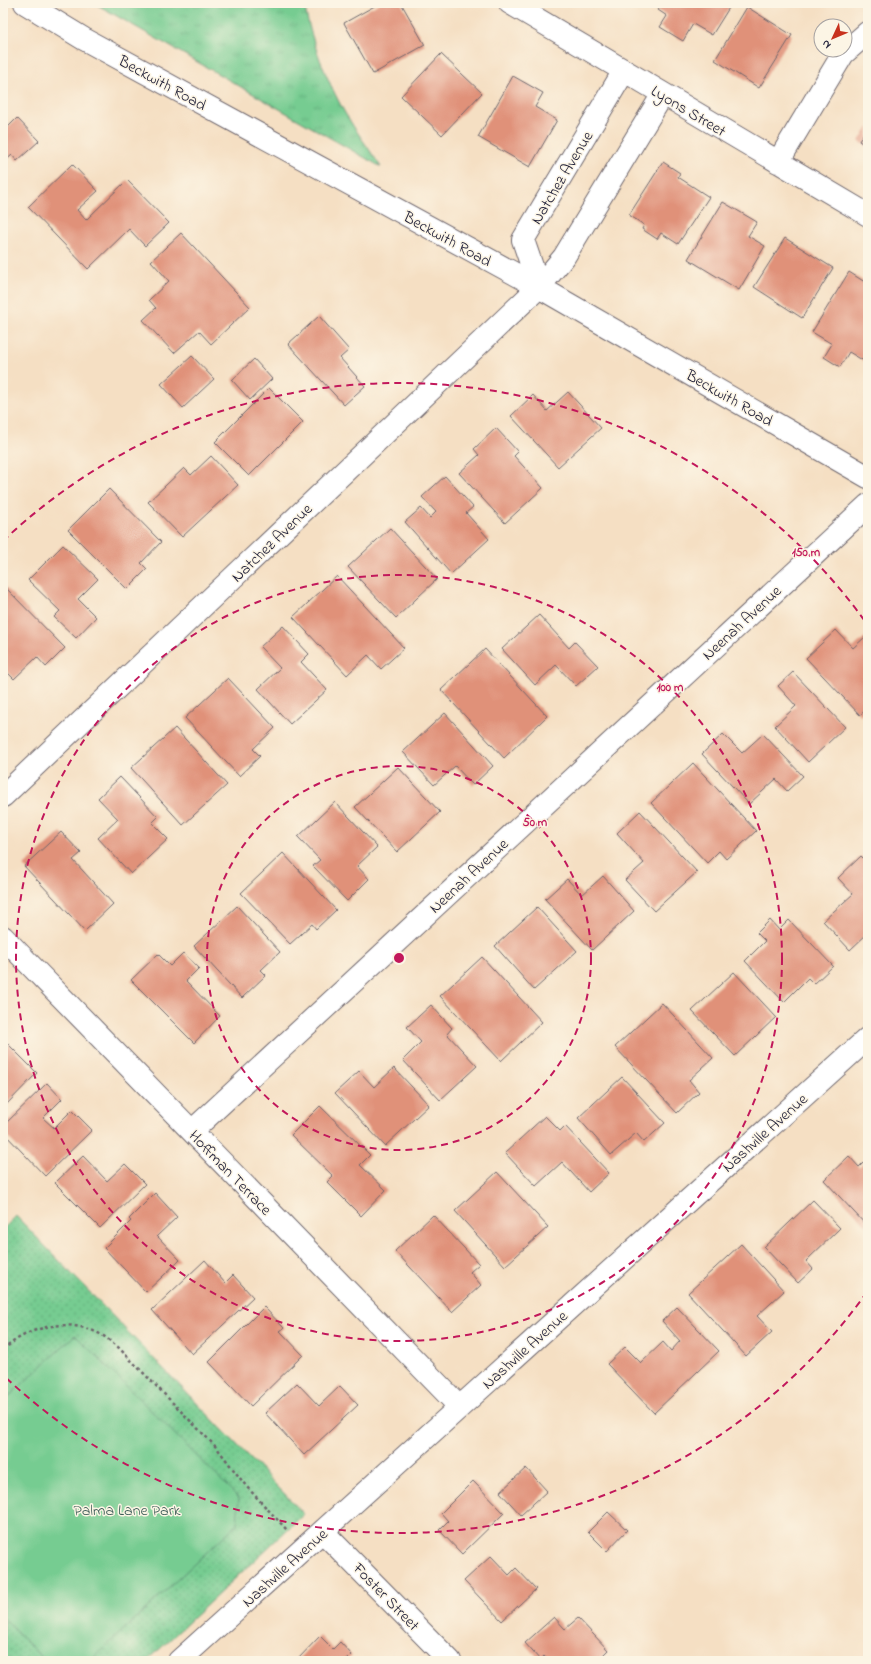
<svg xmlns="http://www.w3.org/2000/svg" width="871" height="1664" font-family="'Indie Flower',sans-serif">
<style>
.grass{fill:url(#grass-tufts);stroke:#4c7766}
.park{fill:url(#park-dots);stroke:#4c7766}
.garden{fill:#76cc91;stroke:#4c7766}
.building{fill:#e09179}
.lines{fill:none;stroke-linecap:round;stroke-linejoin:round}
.minor-casing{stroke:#6c646b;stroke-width:24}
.path{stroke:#6c646b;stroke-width:2.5;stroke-dasharray:3 3;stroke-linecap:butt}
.minor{stroke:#fff;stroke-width:22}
.ring{fill:none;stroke:#c2185b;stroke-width:2;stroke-dasharray:7 5}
.labels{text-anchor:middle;stroke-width:3;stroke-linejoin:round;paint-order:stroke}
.street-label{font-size:16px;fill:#22223b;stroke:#fcf5e5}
.park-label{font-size:16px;fill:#3f5e59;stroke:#fcf5e5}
.centre{fill:#c2185b;stroke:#fcf5e5;stroke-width:2}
.ring-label{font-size:12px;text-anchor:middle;font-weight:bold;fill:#c2185b;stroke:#fcf5e5;stroke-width:3;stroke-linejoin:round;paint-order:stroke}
</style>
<defs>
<pattern id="grass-tufts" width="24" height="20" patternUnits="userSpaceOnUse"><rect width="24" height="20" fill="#76cc91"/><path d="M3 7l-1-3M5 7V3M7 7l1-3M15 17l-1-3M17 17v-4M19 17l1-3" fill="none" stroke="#66af7e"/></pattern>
<pattern id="park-dots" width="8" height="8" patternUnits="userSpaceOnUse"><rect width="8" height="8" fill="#76cc91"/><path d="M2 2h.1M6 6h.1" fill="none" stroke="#66af7e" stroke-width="1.8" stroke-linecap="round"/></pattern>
</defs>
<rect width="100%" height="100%" fill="#fcf5e5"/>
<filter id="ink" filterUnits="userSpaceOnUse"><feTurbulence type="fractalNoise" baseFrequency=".025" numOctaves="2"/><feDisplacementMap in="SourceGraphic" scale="8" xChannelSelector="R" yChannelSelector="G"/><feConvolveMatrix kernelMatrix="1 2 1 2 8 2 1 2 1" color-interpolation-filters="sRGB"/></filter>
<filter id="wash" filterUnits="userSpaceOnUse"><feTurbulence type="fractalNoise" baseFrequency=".012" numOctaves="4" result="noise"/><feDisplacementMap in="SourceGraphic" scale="16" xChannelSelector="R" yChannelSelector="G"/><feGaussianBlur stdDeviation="0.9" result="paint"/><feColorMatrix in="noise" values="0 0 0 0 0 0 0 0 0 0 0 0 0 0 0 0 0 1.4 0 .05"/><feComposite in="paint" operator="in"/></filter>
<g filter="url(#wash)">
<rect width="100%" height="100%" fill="#f5dfc3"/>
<path class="grass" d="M 94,3 L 304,3 C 311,41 326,79 345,113 C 356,131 369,149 381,167 Z"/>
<path class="park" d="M 16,1216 L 304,1514 L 147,1661 L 7,1661 L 3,1656 L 3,1229 Z"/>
<path class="garden" d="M 75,1335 L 239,1498 L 237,1524 L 90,1661 L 45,1661 L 3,1617 L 3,1402 Z"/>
<g id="blocks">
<path class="building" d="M 380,3 L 401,3 L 425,45 L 373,74 L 344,23 Z
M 663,3 L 732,3 L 712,35 L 693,24 L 683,41 L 660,27 L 667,16 L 658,10 Z
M 747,7 L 792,35 L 759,88 L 715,60 Z
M 441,54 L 482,93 L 442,135 L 401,96 Z
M 513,76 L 543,93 L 535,107 L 557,120 L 530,167 L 478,137 Z
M 17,118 L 39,141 L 17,161 L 12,155 L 3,163 L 3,132 Z
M 868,127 L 868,147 L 859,141 Z
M 663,162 L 680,173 L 678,177 L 709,197 L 678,244 L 661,233 L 657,239 L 642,229 L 644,225 L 629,215 Z
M 72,164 L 98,191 L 77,210 L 86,220 L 127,180 L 169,223 L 145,246 L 129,229 L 88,269 L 28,207 Z
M 723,202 L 757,222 L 748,236 L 765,246 L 739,290 L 688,259 Z
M 181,233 L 250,307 L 211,344 L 199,331 L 174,353 L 143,320 L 156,308 L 149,300 L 169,281 L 151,261 Z
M 785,238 L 833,268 L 802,318 L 754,287 Z
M 849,272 L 868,284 L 868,355 L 864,361 L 849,352 L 840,367 L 824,357 L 832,344 L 812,332 Z
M 319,316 L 349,350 L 340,358 L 365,386 L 344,405 L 288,344 Z
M 192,356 L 214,379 L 183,408 L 161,384 Z
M 254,359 L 272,379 L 250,400 L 232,380 Z
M 269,388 L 303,422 L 249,476 L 215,442 Z
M 568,392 L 601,428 L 558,467 L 511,416 L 533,395 L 547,411 Z
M 496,428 L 518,452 L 514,456 L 543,488 L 505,523 L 459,473 L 479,455 L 474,449 Z
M 211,456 L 238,485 L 182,537 L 148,502 L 184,468 L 191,475 Z
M 445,476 L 473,507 L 466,513 L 489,539 L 451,574 L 405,522 L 421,508 L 430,518 L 436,512 L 422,497 Z
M 109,489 L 161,542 L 141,563 L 147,569 L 127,589 L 68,530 Z
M 390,528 L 437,579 L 396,618 L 348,567 Z
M 63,545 L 98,579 L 78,599 L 96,617 L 76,638 L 54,617 L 60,611 L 28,580 Z
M 337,576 L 404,648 L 381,669 L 368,655 L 347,675 L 293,617 Z
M 3,585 L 65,648 L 46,667 L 37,657 L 14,679 L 3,668 Z
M 539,615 L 569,648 L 575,642 L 598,666 L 576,686 L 556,665 L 535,685 L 502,649 Z
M 283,626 L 309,654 L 301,662 L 327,690 L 290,724 L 258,689 L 280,668 L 260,647 Z
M 836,630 L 853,648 L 865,637 L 868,641 L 868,708 L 860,715 L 806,658 Z
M 485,649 L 547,716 L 504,758 L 441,690 Z
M 793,672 L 845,727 L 808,762 L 775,726 L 796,706 L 778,686 Z
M 228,678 L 275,728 L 253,749 L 260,756 L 239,776 L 185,718 Z
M 445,713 L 493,766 L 473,785 L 455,766 L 434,785 L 403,752 Z
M 175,728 L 227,785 L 183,825 L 131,768 Z
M 723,734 L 742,753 L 763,734 L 803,776 L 787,791 L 776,779 L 749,804 L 702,754 Z
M 693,763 L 756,831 L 726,859 L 719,851 L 707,863 L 651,803 Z
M 398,767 L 440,812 L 397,852 L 355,807 Z
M 120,777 L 158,817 L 152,823 L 168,839 L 131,874 L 98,838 L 118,819 L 98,798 Z
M 335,802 L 377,847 L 357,866 L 369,879 L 347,901 L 313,866 L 320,860 L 298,837 Z
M 640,811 L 697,872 L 654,911 L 625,880 L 644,863 L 617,833 Z
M 61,832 L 81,853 L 73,860 L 113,904 L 85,931 L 24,866 Z
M 283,853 L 336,910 L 316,929 L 312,924 L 290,944 L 241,893 Z
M 861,856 L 868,863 L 868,933 L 850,950 L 823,921 L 853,894 L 838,878 Z
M 603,876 L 634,911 L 592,950 L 545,899 L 567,879 L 582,895 Z
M 237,906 L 280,952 L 261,970 L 266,975 L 242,998 L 194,946 Z
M 537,907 L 577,951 L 534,990 L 495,946 Z
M 770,920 L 779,930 L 789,920 L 833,966 L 814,984 L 808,978 L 784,1002 L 745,961 L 765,941 L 757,933 Z
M 183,953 L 199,968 L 186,981 L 220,1016 L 194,1043 L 131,980 L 158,954 L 170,966 Z
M 482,957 L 542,1022 L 501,1061 L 440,996 Z
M 734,972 L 776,1017 L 735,1056 L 692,1011 Z
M 662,1003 L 713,1058 L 689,1080 L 699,1092 L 677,1113 L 615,1047 Z
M 431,1005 L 452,1028 L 447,1034 L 477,1066 L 440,1100 L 403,1060 L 421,1042 L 407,1027 Z
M 8,1044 L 37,1073 L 3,1108 L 3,1050 Z
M 394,1068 L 429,1105 L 385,1146 L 335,1093 L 359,1071 L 374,1087 Z
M 622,1077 L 665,1123 L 644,1142 L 636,1133 L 611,1155 L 578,1118 Z
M 47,1083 L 62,1099 L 43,1118 L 54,1128 L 72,1110 L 92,1130 L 45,1176 L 3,1132 L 3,1126 Z
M 320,1106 L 370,1155 L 360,1165 L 386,1190 L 361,1216 L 327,1182 L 333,1176 L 291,1135 Z
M 545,1116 L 560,1131 L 565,1126 L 609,1173 L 589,1192 L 562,1162 L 536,1186 L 505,1153 Z
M 83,1156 L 107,1181 L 125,1164 L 145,1184 L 100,1228 L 55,1183 Z
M 849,1156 L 859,1167 L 868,1158 L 868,1227 L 824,1180 Z
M 497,1172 L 548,1227 L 505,1266 L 455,1211 Z
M 155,1193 L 177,1217 L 157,1236 L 180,1260 L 146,1292 L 104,1248 L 131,1221 L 129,1219 Z
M 813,1200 L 840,1228 L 806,1261 L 813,1269 L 798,1283 L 764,1247 Z
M 433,1215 L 479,1264 L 470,1272 L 481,1285 L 452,1312 L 395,1251 Z
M 741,1244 L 784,1291 L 757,1316 L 772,1332 L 746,1356 L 688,1293 Z
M 205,1260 L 225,1283 L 233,1275 L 253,1297 L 192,1354 L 152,1310 Z
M 264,1307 L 284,1328 L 280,1331 L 303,1355 L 251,1406 L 209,1362 Z
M 677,1307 L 719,1351 L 654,1413 L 607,1364 L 625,1347 L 641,1363 L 663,1342 L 671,1351 L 680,1341 L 662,1321 Z
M 297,1383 L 319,1406 L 340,1386 L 358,1405 L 304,1455 L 265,1413 Z
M 526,1468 L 547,1491 L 521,1515 L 500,1492 Z
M 473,1481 L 504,1513 L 462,1554 L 439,1530 L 448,1521 L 441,1513 Z
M 608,1512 L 627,1530 L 607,1551 L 588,1532 Z
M 491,1556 L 509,1575 L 516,1568 L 536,1589 L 502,1621 L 464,1581 Z
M 554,1617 L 565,1629 L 578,1618 L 608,1650 L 597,1661 L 549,1661 L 544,1656 L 540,1660 L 525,1643 Z
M 320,1636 L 333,1649 L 340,1642 L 352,1655 L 346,1661 L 296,1661 Z"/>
</g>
</g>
<g filter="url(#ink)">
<use href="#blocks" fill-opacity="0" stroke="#6c646b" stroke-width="1"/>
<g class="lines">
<defs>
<path id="minor" d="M 25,3 L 84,39 L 539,287 L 868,477
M 510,3 L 868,215
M 778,162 L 843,54 L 868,32
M 539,287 L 523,240 L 624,71
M 3,796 L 539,287 L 564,257 L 663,94
M 3,937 L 460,1407
M 192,1131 L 868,505
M 323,1532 L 450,1661
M 179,1661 L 868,1038"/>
</defs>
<use href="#minor" class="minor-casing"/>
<path class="path" d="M 3,1350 C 29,1326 67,1317 100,1334 C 106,1337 112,1343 118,1347 L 217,1448 L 246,1486 L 288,1531"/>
<use href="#minor" class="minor"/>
</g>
</g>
<g class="ring">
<circle cx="399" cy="958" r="192"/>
<circle cx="399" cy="958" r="383"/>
<path d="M867 1292A575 575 0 0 1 3 1375M3 541A575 575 0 0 1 867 624"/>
</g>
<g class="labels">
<g class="street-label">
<text transform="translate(163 82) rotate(29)" y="6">Beckwith Road</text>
<text transform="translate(689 110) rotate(31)" y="6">Lyons Street</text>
<text transform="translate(561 177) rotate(-59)" y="6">Natchez Avenue</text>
<text transform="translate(448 238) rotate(29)" y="6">Beckwith Road</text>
<text transform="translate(730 397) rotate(30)" y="6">Beckwith Road</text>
<text transform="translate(271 542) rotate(-44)" y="6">Natchez Avenue</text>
<text transform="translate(741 622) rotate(-43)" y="6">Neenah Avenue</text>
<text transform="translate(468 875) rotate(-43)" y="6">Neenah Avenue</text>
<text transform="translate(764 1132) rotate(-42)" y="6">Nashville Avenue</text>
<text transform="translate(231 1172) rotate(46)" y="6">Hoffman Terrace</text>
<text transform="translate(524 1349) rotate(-42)" y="6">Nashville Avenue</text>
<text transform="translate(284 1567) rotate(-42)" y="6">Nashville Avenue</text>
<text transform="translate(387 1596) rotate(46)" y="6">Foster Street</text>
</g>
<g class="park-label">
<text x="127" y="1515">Palma Lane Park</text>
</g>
</g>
<circle cx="399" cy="958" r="6" class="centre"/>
<g class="ring-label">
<text x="806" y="556">150 m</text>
<text x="670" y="691">100 m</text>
<text x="535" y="826">50 m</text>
</g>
<rect width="871" height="1664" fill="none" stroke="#fcf5e5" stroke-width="16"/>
<g transform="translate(833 38) rotate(226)"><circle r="19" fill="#fcf5e5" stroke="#a5a1a1"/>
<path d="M0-3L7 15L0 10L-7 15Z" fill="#c8321e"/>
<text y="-6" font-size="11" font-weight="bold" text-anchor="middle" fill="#22223b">N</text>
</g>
</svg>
